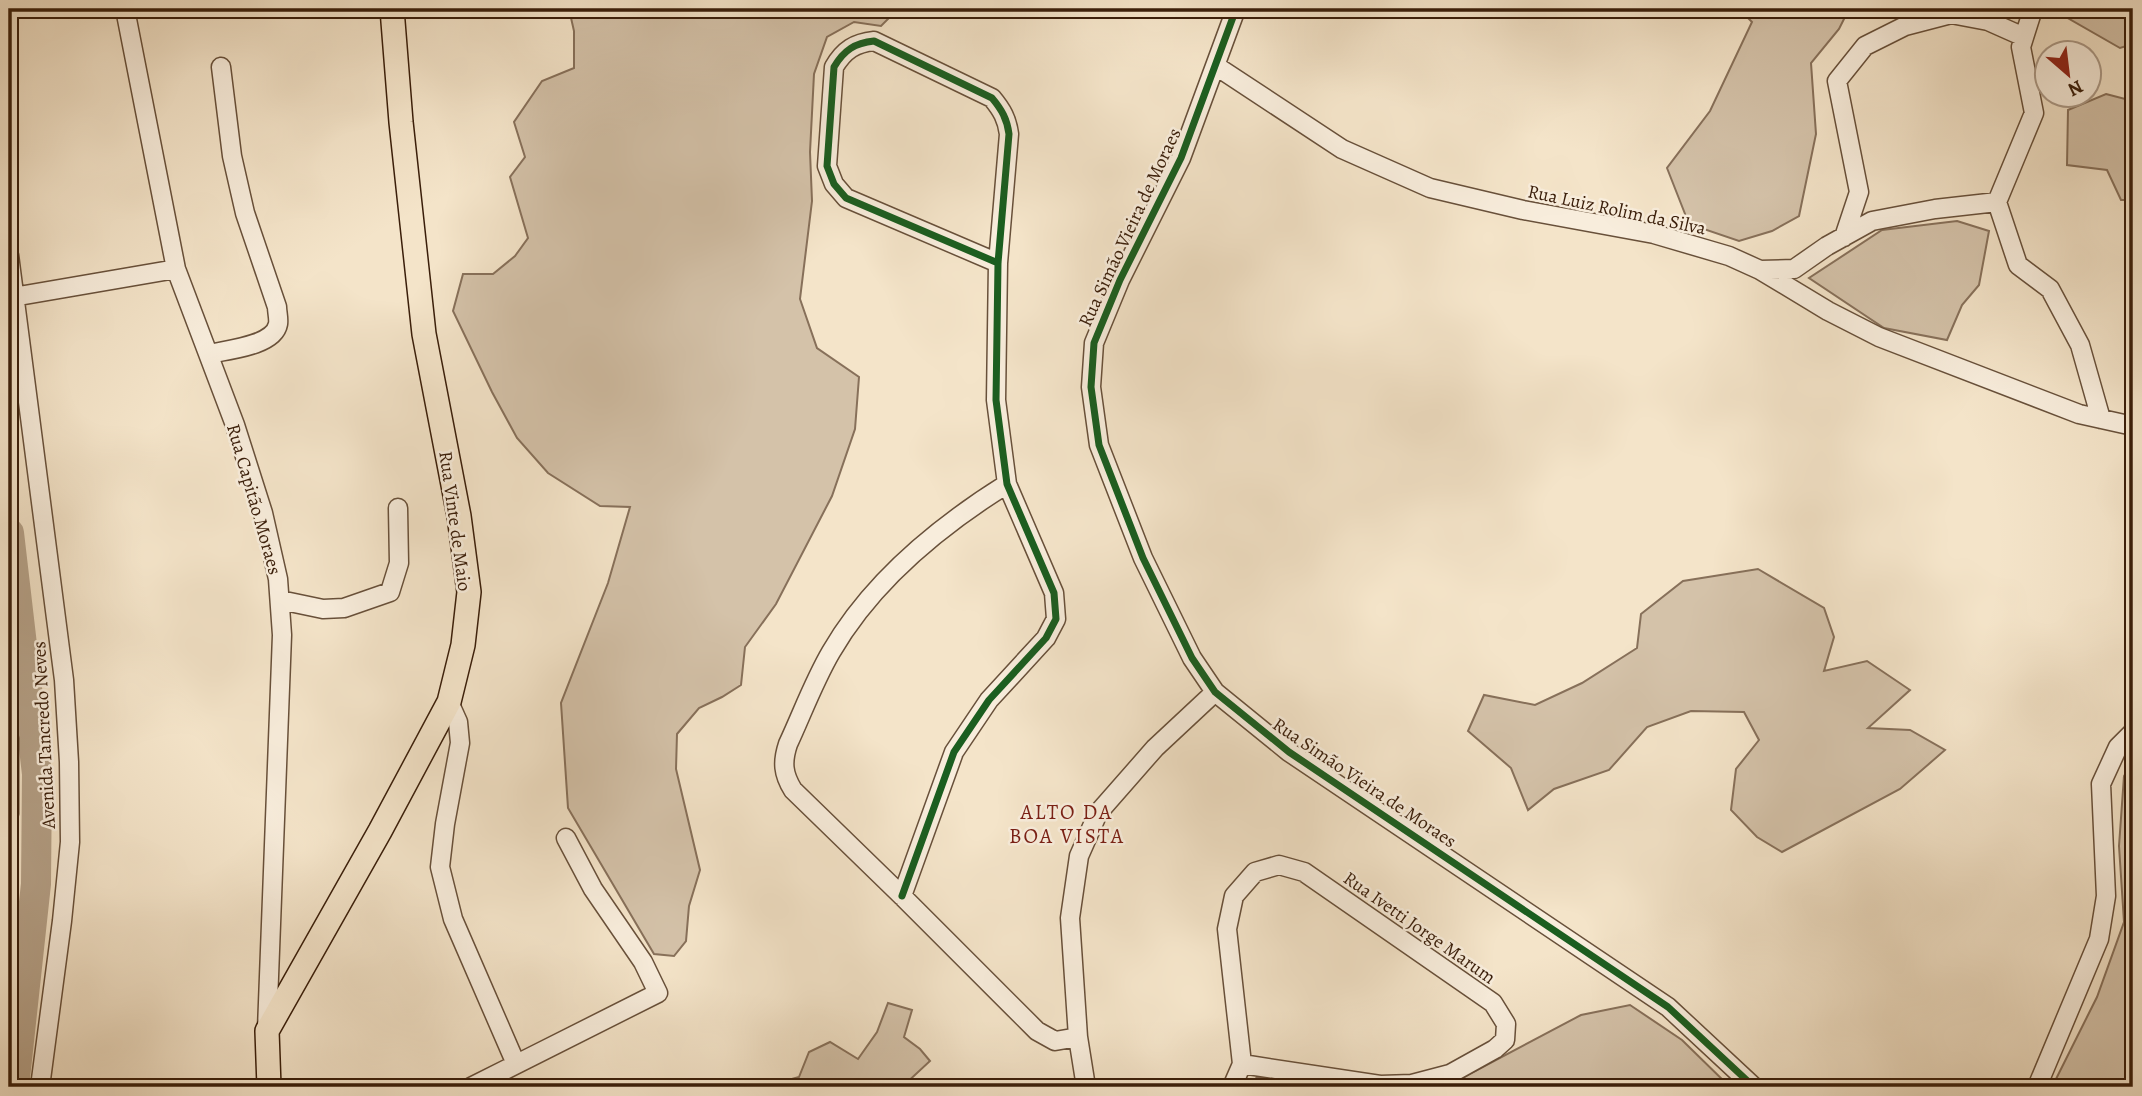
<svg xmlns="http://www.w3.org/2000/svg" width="2142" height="1096" font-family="Alegreya,serif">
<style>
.green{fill:#d4c2a9;stroke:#87705a;stroke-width:2}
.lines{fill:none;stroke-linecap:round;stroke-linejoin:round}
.river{stroke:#b5a188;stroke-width:30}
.minor-casing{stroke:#68503a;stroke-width:21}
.major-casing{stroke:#3a1e0a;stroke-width:26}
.minor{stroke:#f8eddc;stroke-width:18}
.major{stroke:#f4e4c9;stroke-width:23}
.cycleway-casing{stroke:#f8eddc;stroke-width:11}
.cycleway{stroke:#1b5e20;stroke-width:7}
.labels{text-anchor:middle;stroke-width:5;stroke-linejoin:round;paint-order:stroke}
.street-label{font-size:19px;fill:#3a1e0a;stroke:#f8eddc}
.neighbourhood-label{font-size:21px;letter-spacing:2px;fill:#7a1f14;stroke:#f8eddc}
</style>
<rect width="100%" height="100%" fill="#f4e4c9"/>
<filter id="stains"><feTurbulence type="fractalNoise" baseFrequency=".00286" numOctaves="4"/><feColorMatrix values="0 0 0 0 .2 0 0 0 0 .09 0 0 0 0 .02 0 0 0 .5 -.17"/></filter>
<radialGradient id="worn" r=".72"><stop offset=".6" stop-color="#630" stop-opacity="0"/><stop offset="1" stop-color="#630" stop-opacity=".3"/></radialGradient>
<path class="green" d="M 569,9 L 894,9 L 895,12 L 881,26 L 854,22 L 827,37 L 814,74 L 810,152 L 812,201 L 800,299 L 817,348 L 859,377 L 855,429 L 832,496 L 776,604 L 745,647 L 741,685 L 722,697 L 699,708 L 677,734 L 676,769 L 700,870 L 689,906 L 686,941 L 674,956 L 654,954 L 568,808 L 561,703 L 608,583 L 630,507 L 600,506 L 548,473 L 517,438 L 492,392 L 453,311 L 463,274 L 493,274 L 515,256 L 528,238 L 510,177 L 525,157 L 514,122 L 542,81 L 574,68 L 574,31 Z
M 1739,9 L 1849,9 L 1839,29 L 1811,63 L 1816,134 L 1799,216 L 1772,231 L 1739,241 L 1689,224 L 1667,168 L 1710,111 L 1752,22 Z
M 2069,9 L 2133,9 L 2133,44 L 2120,48 L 2066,17 Z
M 2106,94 L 2133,101 L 2133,200 L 2121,200 L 2107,170 L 2067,165 L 2068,110 Z
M 1957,221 L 1989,231 L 1979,285 L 1962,305 L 1947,340 L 1884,328 L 1809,278 L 1882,230 Z
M 1758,569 L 1824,608 L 1834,637 L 1824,671 L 1867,661 L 1910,690 L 1868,728 L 1910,730 L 1945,750 L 1900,789 L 1782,852 L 1757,837 L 1731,810 L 1736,769 L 1759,740 L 1744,712 L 1691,711 L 1647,727 L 1609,770 L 1554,789 L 1528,810 L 1511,768 L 1468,731 L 1484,695 L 1535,705 L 1582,683 L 1637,648 L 1641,614 L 1683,581 Z
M 2133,762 L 2133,1087 L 2052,1087 L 2097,997 L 2124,922 L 2119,846 L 2124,776 Z
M 888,1003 L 912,1010 L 904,1037 L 920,1049 L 930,1061 L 902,1087 L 763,1087 L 799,1077 L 809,1052 L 830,1042 L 858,1059 L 877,1032 Z
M 1630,1005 L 1682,1040 L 1730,1087 L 1445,1087 L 1581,1015 Z
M 1257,1077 L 1313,1087 L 1249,1087 Z"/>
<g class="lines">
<path class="river" d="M 9,533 L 37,774 L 36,884 L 14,1087"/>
<defs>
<path id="minor" d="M 125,9 L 176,269 L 235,425 L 263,513 L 278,579 L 282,635 L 267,1029
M 1236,9 L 1181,158 L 1120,280 L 1094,343 L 1091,387 L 1099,445 L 1143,558 L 1192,658 L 1215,692 L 1289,752 L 1668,1007 L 1754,1087
M 2033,9 L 2021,47 L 2034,113 L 1997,202 L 2018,265 L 2050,289 L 2080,345 L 2101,419
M 1216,66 L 1342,149 L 1430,188 L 1523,210 L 1654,234 L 1729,256 L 1760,270 L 1828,311 L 1879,337 L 2079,414 L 2133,426
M 1844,237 L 1859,192 L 1837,81 L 1865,46 L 1905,26 L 1951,14 L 1988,21 L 2024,37
M 9,255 L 64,680 L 69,762 L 70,842 L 62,921 L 40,1087
M 1760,270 L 1794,269 L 1827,246 L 1872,221 L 1935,209 L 1997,202
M 13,297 L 176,269
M 208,354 C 227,350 274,346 278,324 C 279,319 277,312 277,307 L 245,213 L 232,156 L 221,67
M 1007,484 C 938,527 872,581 831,652 C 814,681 802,714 788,744 C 782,762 783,774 793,790 L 902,896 L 1037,1031 L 1055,1041 L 1078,1037
M 280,600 L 323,609 L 344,608 L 390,592 L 399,563 L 398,508
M 449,702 L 458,722 L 460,743 L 445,824 L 440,867 L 453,919 L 516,1064
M 9,738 L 9,814
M 902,896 L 954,752 L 989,700 L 1046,638 L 1056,619 L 1054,593 L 1007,484 L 996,400 L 998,263 L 1009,134 C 1007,119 1002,110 992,98 L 874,41 C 855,43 844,50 834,67 L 827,166 L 834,184 L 846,198 L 998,263
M 471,1087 L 658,993 L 643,962 L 593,889 L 566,838
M 1086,1087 L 1078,1037 L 1070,918 L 1079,856 L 1098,813 L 1155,748 L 1215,692
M 1232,1087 L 1242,1064 L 1227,929 L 1234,896 L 1255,872 L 1279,865 L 1304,872 L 1493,1003 L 1506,1024 L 1505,1040 L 1495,1049 L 1450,1074 L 1412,1084 L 1380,1085 L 1242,1064
M 2037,1087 L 2099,939 L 2106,896 L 2101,784 L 2118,747 L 2133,732"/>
<path id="major" d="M 269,1087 L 267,1031 L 380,831 L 449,702 L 463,645 L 469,592 L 459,516 L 424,334 L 401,122 L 392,9"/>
</defs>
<use href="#minor" class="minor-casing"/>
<use href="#major" class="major-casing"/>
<use href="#minor" class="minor"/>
<use href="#major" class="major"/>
<defs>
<path id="cycleway" d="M 1236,9 L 1181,158 L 1120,280 L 1094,343 L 1091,387 L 1099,445 L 1143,558 L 1192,658 L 1215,692 L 1289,752 L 1668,1007 L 1754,1087
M 902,896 L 954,752 L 989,700 L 1046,638 L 1056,619 L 1054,593 L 1007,484 L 996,400 L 998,263 L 1009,134 C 1007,119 1002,110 992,98 L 874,41 C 855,43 844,50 834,67 L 827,166 L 834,184 L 846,198 L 998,263"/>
</defs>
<use href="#cycleway" class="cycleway-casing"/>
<use href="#cycleway" class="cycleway"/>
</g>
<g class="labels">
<g class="street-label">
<text transform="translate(1617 209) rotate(12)" y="7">Rua Luiz Rolim da Silva</text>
<text transform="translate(1129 227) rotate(-65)" y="7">Rua Simão Vieira de Moraes</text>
<text transform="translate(255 499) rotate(74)" y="7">Rua Capitão Moraes</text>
<text transform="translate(456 521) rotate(82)" y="7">Rua Vinte de Maio</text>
<text transform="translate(43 735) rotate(-93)" y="7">Avenida Tancredo Neves</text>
<text transform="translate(1365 782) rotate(34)" y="7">Rua Simão Vieira de Moraes</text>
<text transform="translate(1420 927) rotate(35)" y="7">Rua Ivetti Jorge Marum</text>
</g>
<g class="neighbourhood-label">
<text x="1067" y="819">ALTO DA<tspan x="1067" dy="24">BOA VISTA</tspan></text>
</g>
</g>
<rect width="2142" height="1096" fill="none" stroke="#f4e4c9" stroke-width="35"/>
<rect x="10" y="10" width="2121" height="1075" fill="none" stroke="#3a1e0a" stroke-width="3.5"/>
<rect x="18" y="18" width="2107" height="1061" fill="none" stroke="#3a1e0a" stroke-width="2"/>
<g transform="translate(2068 74) rotate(152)"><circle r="33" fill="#f8eddc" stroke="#ac9a88" stroke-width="2"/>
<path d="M0-5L12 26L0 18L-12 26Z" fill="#8f2418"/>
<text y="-10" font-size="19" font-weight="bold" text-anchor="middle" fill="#3a1e0a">N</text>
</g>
<rect width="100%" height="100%" filter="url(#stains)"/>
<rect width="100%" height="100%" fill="url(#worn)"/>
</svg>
